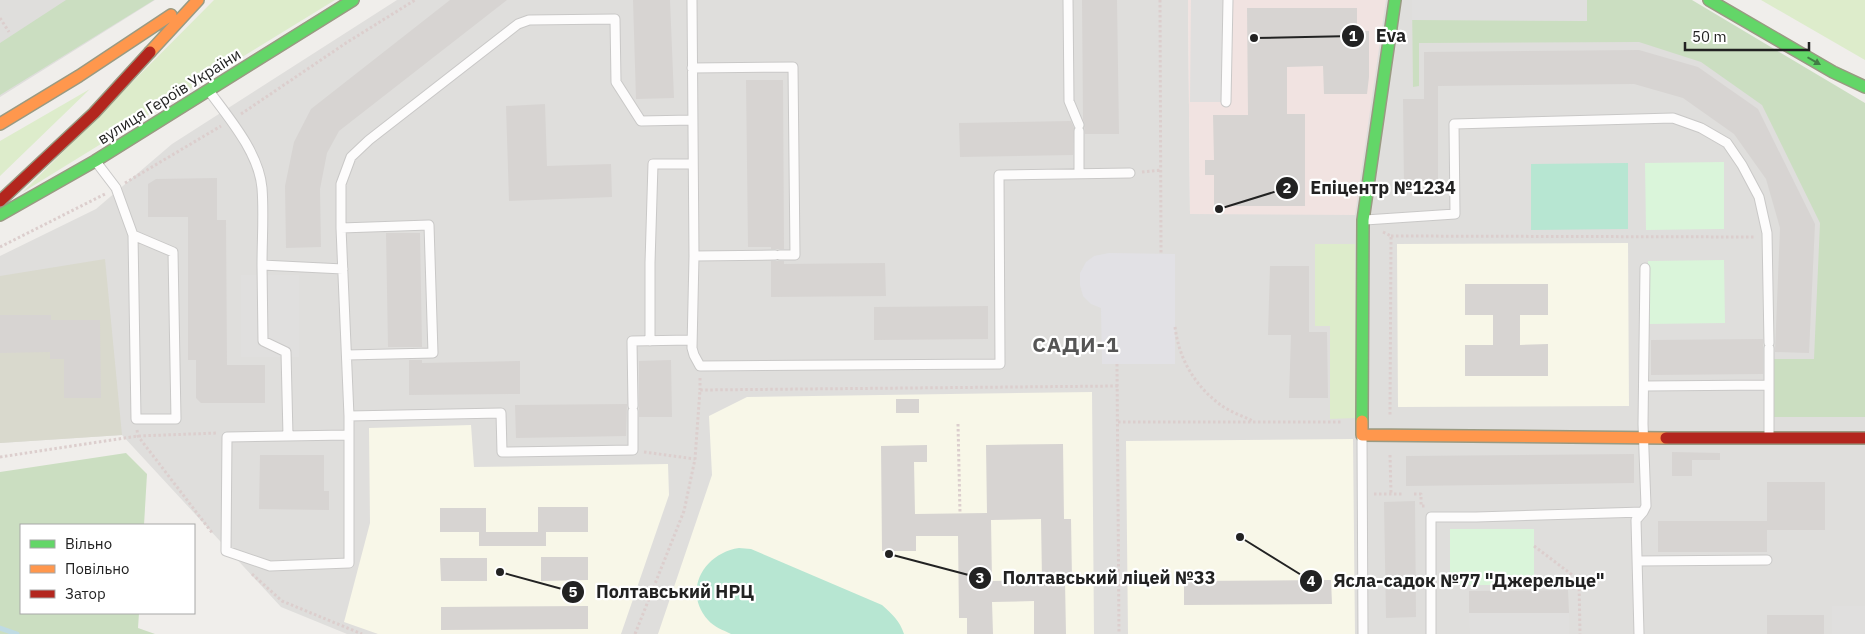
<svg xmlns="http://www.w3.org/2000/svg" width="1865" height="634" font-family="'IBM Plex Sans',sans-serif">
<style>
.residential{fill:#dfdedc}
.commercial{fill:#f1e3e1}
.education{fill:#f8f7e8}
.construction{fill:#d9d9cd}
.grass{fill:#ddeccb}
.forest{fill:#cbdec1}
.park{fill:#daf5da}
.pitch{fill:#b7e6d2}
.parking{fill:#e0dfde}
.plaza{fill:#e2e1e5}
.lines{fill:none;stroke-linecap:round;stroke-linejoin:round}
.stream{stroke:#bfdbe3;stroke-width:5}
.building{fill:#d7d4d2;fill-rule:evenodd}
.lane-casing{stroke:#c9c8c7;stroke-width:11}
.fast-casing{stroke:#999a82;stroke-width:14}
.slow-casing{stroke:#999a82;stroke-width:14}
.jam-casing{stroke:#999a82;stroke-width:14}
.path{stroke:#dccecd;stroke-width:3;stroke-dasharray:2.5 2.5;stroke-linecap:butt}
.lane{stroke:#fdfcfc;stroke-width:9}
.fast{stroke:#63d668;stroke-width:11}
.slow{stroke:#ff974d;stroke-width:11}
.jam{stroke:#b3261e;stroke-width:11}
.oneway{fill:#427c45}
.labels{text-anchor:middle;stroke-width:4.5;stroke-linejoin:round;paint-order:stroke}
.street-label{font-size:16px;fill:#222;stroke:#fff}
.district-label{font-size:21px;font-weight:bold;letter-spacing:1px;fill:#555;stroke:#fff}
.leader{fill:none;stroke:#222;stroke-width:2}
.callout-dot{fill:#222;stroke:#fff;stroke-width:2}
.mark-label{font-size:15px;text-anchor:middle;font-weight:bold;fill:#fff}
.callout-label{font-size:18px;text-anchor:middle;font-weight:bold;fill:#222;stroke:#fff;stroke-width:4.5;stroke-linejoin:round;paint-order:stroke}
</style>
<rect width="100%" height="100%" fill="#f0eeeb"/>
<path class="residential" d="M 0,0 L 155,0 L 0,97 Z
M 397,0 L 1188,0 L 1190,214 L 1386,0 L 1662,0 L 1865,114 L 1865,634 L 347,634 L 281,607 L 122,435 L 0,443 L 0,256 L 96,209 L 172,144 Z"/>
<path class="commercial" d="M 1188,0 L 1386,0 L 1355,215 L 1190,214 Z"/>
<path class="education" d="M 1628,243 L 1629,406 L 1398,407 L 1397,244 Z
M 1092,392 L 1094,634 L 658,634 L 712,475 L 709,416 L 747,397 Z
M 471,425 L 474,467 L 668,464 L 669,495 L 621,634 L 378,634 L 344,622 L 370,523 L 369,428 Z
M 1353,439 L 1355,634 L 1128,634 L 1126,441 Z"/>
<path class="construction" d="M 105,259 L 122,435 L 0,443 L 0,276 Z"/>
<path class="grass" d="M 214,0 L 335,0 L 23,192 Z
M 1761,0 L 1865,0 L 1865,60 Z
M 90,89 L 0,176 L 0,141 Z
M 1315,244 L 1355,244 L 1355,418 L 1330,419 L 1330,326 L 1315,326 Z"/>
<path class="forest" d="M 66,0 L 154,0 L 0,95 L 0,43 Z
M 1412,0 L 1692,0 L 1865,103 L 1865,417 L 1771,417 L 1771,359 L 1814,359 L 1820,223 L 1762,105 L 1701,62 L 1639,42 L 1419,43 L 1419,86 L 1413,87 Z
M 126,453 L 147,474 L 144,525 L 21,525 L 21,613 L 139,613 L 138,628 L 155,634 L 0,634 L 0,472 Z"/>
<path class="park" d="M 1724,162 L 1724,229 L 1646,230 L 1645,163 Z
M 1724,260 L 1725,323 L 1649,324 L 1648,261 Z
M 1450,529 L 1534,529 L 1534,585 L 1450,585 Z"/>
<path class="pitch" d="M 1628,163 L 1628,229 L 1531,230 L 1531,164 Z
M 739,548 L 751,549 L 882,605 C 892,614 900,621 904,634 L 731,634 C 723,630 714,627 708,620 C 682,591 704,553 739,548 Z"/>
<path class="parking" d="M 1191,0 L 1229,0 L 1228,102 L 1190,102 Z
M 1412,0 L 1587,0 L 1587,21 L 1412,20 Z
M 241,275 L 299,275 L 299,357 L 241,357 Z
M 1832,606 L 1865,606 L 1865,634 L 1832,634 Z
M 1469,613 L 1569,613 L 1569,634 L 1470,634 Z"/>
<path class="plaza" d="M 1109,253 L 1175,254 L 1175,364 L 1102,364 L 1101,308 L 1091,304 L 1083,296 L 1080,285 L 1080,273 L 1086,262 L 1094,256 Z"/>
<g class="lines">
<path class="stream" d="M 0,628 L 17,634"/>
</g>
<path class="building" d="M 450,0 L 507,0 L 339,131 L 327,153 L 320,189 L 321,247 L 286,248 L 285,186 L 294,142 L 311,109 Z
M 633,0 L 670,0 L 674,98 L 636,99 Z
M 1082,0 L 1117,0 L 1119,134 L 1085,134 L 1083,119 Z
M 1247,8 L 1357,8 L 1357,31 L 1369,31 L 1369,77 L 1367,94 L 1324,94 L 1323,66 L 1287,67 L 1287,114 L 1305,114 L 1305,206 L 1214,206 L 1214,175 L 1205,175 L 1205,160 L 1214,160 L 1213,115 L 1248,115 Z
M 1639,50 L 1698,67 L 1758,109 L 1815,224 L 1809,353 L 1775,352 L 1780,228 L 1766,179 L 1734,134 L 1683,98 L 1634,84 L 1438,86 L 1438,187 L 1404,188 L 1403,99 L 1424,99 L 1424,52 Z
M 746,80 L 783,80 L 784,249 L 771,249 L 771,247 L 748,247 Z
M 545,104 L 547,166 L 611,164 L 612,197 L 509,201 L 506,106 Z
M 1071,121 L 1074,128 L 1073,155 L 960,157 L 959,123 Z
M 217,178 L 217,220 L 226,220 L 227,365 L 265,365 L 265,403 L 201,403 L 196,398 L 196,360 L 188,360 L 188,217 L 148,217 L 148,184 L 156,179 Z
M 386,233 L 420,233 L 422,347 L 388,347 Z
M 771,261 L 784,261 L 784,264 L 885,263 L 886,296 L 771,297 Z
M 1270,266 L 1309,266 L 1309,332 L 1327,332 L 1328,398 L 1289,398 L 1291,335 L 1268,335 Z
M 1465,284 L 1548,284 L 1548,315 L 1520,315 L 1520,345 L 1548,344 L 1548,376 L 1465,376 L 1465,345 L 1493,345 L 1493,315 L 1465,315 Z
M 988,306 L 988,339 L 874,340 L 874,307 Z
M 0,315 L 51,315 L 51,320 L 100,320 L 101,398 L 64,398 L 64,359 L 50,359 L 50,352 L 0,353 Z
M 1763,339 L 1763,374 L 1651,375 L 1651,340 Z
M 409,360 L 422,360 L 422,363 L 520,361 L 520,394 L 409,395 Z
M 671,360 L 672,417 L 639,417 L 639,361 Z
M 896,399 L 919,399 L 919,413 L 896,413 Z
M 627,404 L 626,436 L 516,438 L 515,405 Z
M 1063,444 L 1064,519 L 1071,519 L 1072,580 L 1065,581 L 1066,634 L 1034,634 L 1034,601 L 992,602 L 993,634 L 967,634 L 967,618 L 959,618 L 958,536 L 916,536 L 916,551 L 882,551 L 881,446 L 927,445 L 927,462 L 914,462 L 915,514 L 987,513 L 986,445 ZM 1041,519 L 1042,580 L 992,581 L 991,520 Z
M 1672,452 L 1720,453 L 1720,460 L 1692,460 L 1692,476 L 1672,476 Z
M 1634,454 L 1634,483 L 1406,486 L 1406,456 Z
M 260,455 L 324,455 L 324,491 L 329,491 L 329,510 L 259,509 Z
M 1767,482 L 1825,482 L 1825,530 L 1767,530 L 1767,552 L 1658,552 L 1658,521 L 1767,521 Z
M 1415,501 L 1416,617 L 1386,618 L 1384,502 Z
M 538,507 L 588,507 L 588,532 L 546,532 L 546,546 L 479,546 L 479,532 L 538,532 Z
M 440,508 L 486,508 L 486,532 L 440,532 Z
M 541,557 L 588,557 L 588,580 L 541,581 Z
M 440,558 L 487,558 L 487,581 L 441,581 Z
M 1331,580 L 1332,604 L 1184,605 L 1184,581 Z
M 1568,590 L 1569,613 L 1469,613 L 1469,591 Z
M 588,606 L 588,629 L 441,630 L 441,607 Z
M 1767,615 L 1824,615 L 1824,634 L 1767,634 Z"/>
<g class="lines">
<defs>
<path id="lane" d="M 692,0 L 694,256 L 692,348 L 694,355 L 700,366 L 1000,364 L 999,175 L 1130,173
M 1068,0 L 1069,101 L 1079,125
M 692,68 L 793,67 L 795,255 L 780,255
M 209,91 C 229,118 259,153 262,188 C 264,213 262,240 262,265 L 343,269
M 1226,102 L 1228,0
M 1079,131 L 1079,173
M 97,163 L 116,188 L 133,235 L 136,419 L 176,419 L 173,252 L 133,235
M 1365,220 L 1455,214 L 1454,124 L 1673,118 L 1701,128 L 1727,143 L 1742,165 L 1759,197 L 1767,233 L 1769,343
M 341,228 L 429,225 L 433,353 L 347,355
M 694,256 L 775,255
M 262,265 L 263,341 L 286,352 L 288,436
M 650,341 L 650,263 L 653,164 L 693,164
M 1769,348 L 1769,438
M 1644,386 L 1769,385
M 633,406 L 632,341 L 692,340
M 349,416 L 501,413 L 502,452 L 633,450 L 633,411
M 348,435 L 227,437 L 226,551 L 270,566 L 349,563 L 349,416 L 341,228 L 341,184 L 351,157 L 369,140 L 518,24 L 529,20 L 615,19 L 616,82 L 641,121 L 692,120
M 1362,437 L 1363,634
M 1637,561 L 1767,560
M 1431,634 L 1431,517 L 1476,517 L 1643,512
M 1639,634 L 1636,520 L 1643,512 L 1646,506 L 1643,424 L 1645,268"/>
<path id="fast" d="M 1709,0 L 1833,72 L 1865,87
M 0,215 L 95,161 L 353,0
M 1362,421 L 1363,220 L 1395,0"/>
<path id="slow" d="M 150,52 L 198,0
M 0,124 L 79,76 L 171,15
M 1362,421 L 1362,435 L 1666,438"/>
<path id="jam" d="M 0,201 L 94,113 L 150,52
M 1666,438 L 1865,438"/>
</defs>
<use href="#lane" class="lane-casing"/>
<use href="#fast" class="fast-casing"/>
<use href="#slow" class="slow-casing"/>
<use href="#jam" class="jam-casing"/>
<path class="path" d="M 1160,0 L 1161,254
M 0,18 L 9,32
M 241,114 L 346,43 L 415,0
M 1142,172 L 1161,170
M 125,183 L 221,126
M 1383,232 L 1391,236 L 1390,416
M 1391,236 L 1755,237
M 0,247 L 107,193
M 1175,327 C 1179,358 1193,383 1218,403 C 1228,411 1242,416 1253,421
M 1117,364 L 1119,634
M 700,378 L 700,390
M 1118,422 L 1342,422
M 958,424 L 960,513
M 137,430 L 138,436 L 213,534
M 644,452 L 695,459
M 1390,455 L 1391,494
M 0,457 L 138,436 L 218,433
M 1374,494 L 1404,494
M 1414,494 L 1421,494 L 1421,506 L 1425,506
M 1534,546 L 1579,580 L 1580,634
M 252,574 L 282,601 L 362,634
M 635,634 L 684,511 L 695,459 L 700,390 L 1118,386"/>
<use href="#lane" class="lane"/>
<use href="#fast" class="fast"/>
<use href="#slow" class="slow"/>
<use href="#jam" class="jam"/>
</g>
<defs><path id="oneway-solid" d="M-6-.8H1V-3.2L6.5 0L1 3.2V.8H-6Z" transform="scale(1.25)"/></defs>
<use class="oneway" href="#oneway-solid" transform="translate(1814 61) rotate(30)"/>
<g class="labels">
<g class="street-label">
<text transform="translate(169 96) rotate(-32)" y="6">вулиця Героїв України</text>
</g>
<g class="district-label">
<text x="1076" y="352">САДИ-1</text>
</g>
</g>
<path class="leader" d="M1254 38L1353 36M1219 209L1287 188M889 554L980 578M1240 537L1311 581M500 572L573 592"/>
<g class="callout-dot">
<circle cx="1254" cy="38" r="5"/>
<circle cx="1219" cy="209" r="5"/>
<circle cx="889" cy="554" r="5"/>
<circle cx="1240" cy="537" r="5"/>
<circle cx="500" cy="572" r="5"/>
<circle cx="1353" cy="36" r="12"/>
<circle cx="1287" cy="188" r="12"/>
<circle cx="980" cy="578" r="12"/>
<circle cx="1311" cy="581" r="12"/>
<circle cx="573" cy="592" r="12"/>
</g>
<g class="mark-label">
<text x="1353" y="41">1</text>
<text x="1287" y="193">2</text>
<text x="980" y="583">3</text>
<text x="1311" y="586">4</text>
<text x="573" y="597">5</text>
</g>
<g class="callout-label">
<text x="1391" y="42">Eva</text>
<text x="1383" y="194">Епіцентр №1234</text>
<text x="1109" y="584">Полтавський ліцей №33</text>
<text x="1469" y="587">Ясла-садок №77 "Джерельце"</text>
<text x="675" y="598">Полтавський НРЦ</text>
</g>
<rect x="20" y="524" width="175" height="90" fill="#ffffff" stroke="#a7a7a7"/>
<rect x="30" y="540" width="25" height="8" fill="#63d668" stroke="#a7a7a7"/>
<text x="65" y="549" font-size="15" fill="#222222">Вільно</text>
<rect x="30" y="565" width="25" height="8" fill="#ff974d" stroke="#a7a7a7"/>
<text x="65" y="574" font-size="15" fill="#222222">Повільно</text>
<rect x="30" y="590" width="25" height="8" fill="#b3261e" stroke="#a7a7a7"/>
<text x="65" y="599" font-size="15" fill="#222222">Затор</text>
<path d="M1685 42v8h124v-8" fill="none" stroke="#222222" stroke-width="2.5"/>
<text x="1692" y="42" font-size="15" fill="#222222" stroke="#ffffff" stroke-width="4" paint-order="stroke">50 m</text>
</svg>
